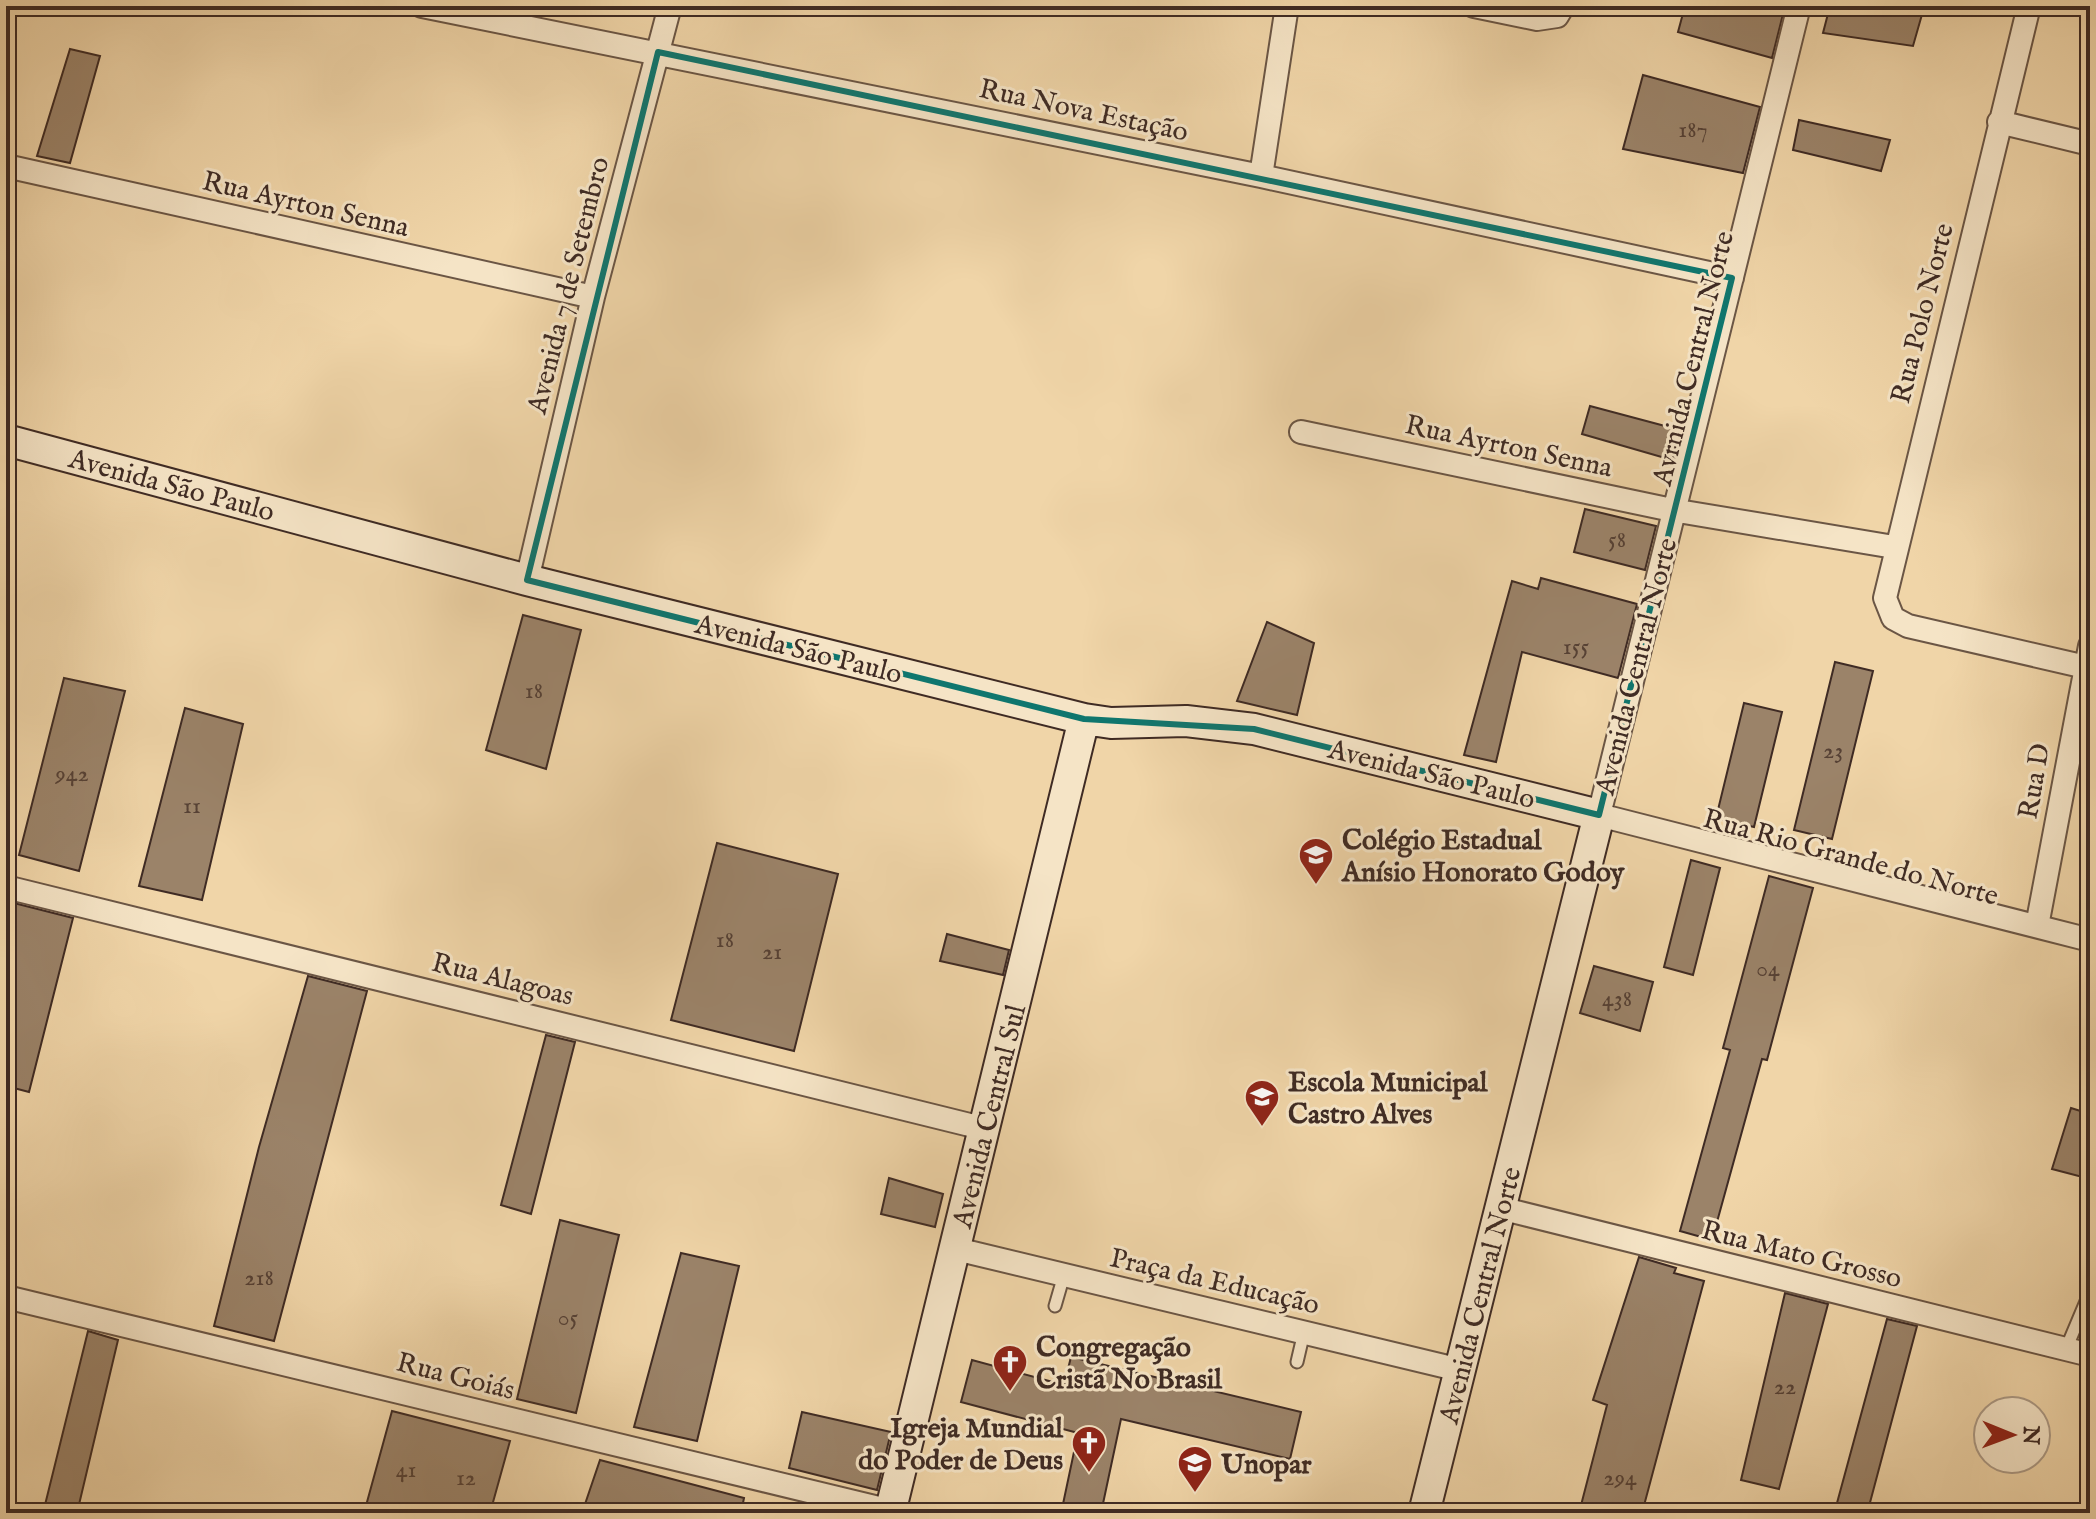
<svg xmlns="http://www.w3.org/2000/svg" width="2096" height="1519" font-family="'IM FELL English',serif">
<style>
.building{fill:#9b8369;stroke:#3f2b24;stroke-width:2}
.lines{fill:none;stroke-linecap:round;stroke-linejoin:round}
.lane-casing{stroke:#6b5645;stroke-width:15}
.street-casing{stroke:#6b5645;stroke-width:26}
.secondary-casing{stroke:#3f2b24;stroke-width:34}
.lane{stroke:#f5e4c6;stroke-width:11}
.street{stroke:#f5e4c6;stroke-width:22}
.secondary{stroke:#f5e4c6;stroke-width:30}
.marked{fill:none;stroke:#0f766e;stroke-width:6;stroke-linejoin:round}
.labels{text-anchor:middle;stroke-width:6;stroke-linejoin:round;paint-order:stroke}
.number-label{font-size:24px;fill:#564135}
.street-label{font-size:28px;fill:#3f2b24;stroke:#f5e4c6}
.poi-label{font-size:28px;font-weight:bold;fill:#3f2b24;stroke:#f5e4c6;text-anchor:start}
</style>
<rect width="100%" height="100%" fill="#f0d5a8"/>
<filter id="stains"><feTurbulence type="fractalNoise" baseFrequency=".0025" numOctaves="4"/><feColorMatrix values="0 0 0 0 .2 0 0 0 0 .09 0 0 0 0 .02 0 0 0 .5 -.17"/></filter>
<radialGradient id="worn" r=".72"><stop offset=".6" stop-color="#630" stop-opacity="0"/><stop offset="1" stop-color="#630" stop-opacity=".3"/></radialGradient>
<path class="building" d="M 1685,6 L 1785,6 L 1772,58 L 1678,32 Z
M 1830,6 L 1907,6 L 1923,11 L 1913,46 L 1823,33 Z
M 70,49 L 100,56 L 70,163 L 37,156 Z
M 1643,75 L 1760,107 L 1743,173 L 1623,149 Z
M 1799,120 L 1890,140 L 1881,171 L 1793,150 Z
M 1590,406 L 1680,430 L 1672,460 L 1582,434 Z
M 1585,509 L 1656,526 L 1645,570 L 1574,552 Z
M 1541,578 L 1637,604 L 1618,678 L 1522,652 L 1496,762 L 1464,755 L 1512,581 L 1538,589 Z
M 523,615 L 581,630 L 546,769 L 486,750 Z
M 1267,622 L 1314,643 L 1297,715 L 1237,701 Z
M 1835,662 L 1873,671 L 1832,839 L 1794,830 Z
M 64,678 L 125,691 L 79,871 L 19,855 Z
M 1744,703 L 1782,712 L 1754,827 L 1716,818 Z
M 185,708 L 243,724 L 202,900 L 139,886 Z
M 717,843 L 838,874 L 794,1051 L 671,1020 Z
M 1691,860 L 1720,868 L 1693,975 L 1664,967 Z
M 1769,876 L 1813,888 L 1767,1060 L 1762,1059 L 1712,1240 L 1680,1231 L 1730,1050 L 1723,1048 Z
M 6,901 L 73,918 L 29,1092 L 6,1086 Z
M 947,934 L 1009,950 L 1003,975 L 940,961 Z
M 1594,966 L 1653,982 L 1640,1031 L 1580,1013 Z
M 308,976 L 367,991 L 274,1341 L 214,1326 L 259,1147 Z
M 546,1035 L 575,1042 L 531,1214 L 501,1205 Z
M 2071,1108 L 2090,1114 L 2090,1179 L 2052,1169 Z
M 889,1178 L 943,1194 L 935,1227 L 881,1214 Z
M 560,1220 L 619,1235 L 576,1413 L 517,1399 Z
M 681,1253 L 739,1266 L 697,1441 L 634,1427 Z
M 1639,1257 L 1676,1268 L 1674,1273 L 1704,1281 L 1642,1513 L 1579,1513 L 1607,1405 L 1593,1400 Z
M 1785,1293 L 1828,1304 L 1779,1489 L 1741,1480 Z
M 1887,1319 L 1917,1326 L 1868,1510 L 1837,1503 Z
M 88,1331 L 118,1340 L 77,1513 L 43,1513 Z
M 1071,1357 L 1301,1412 L 1290,1459 L 1121,1419 L 1101,1513 L 1063,1504 L 1078,1433 L 961,1402 L 972,1360 L 1064,1385 Z
M 392,1411 L 510,1441 L 490,1513 L 364,1513 Z
M 802,1412 L 891,1432 L 877,1490 L 789,1468 Z
M 600,1460 L 744,1498 L 741,1513 L 582,1513 Z"/>
<g class="lines">
<defs>
<path id="lane" d="M 1055,1306 L 1064,1275
M 2066,1349 L 2090,1292
M 1297,1362 L 1304,1332"/>
<path id="street" d="M 422,6 L 1261,176 L 1732,278
M 1474,6 L 1537,19 L 1557,16 L 1563,6
M 1799,6 L 1599,815 L 2090,940
M 2029,6 L 1885,598 L 1893,618 L 1908,626 L 2090,668
M 1999,122 L 2090,144
M 6,166 L 593,297
M 1261,176 L 1287,6
M 1301,432 L 1672,510 L 1894,547
M 527,580 L 593,297 L 670,6
M 6,887 L 986,1129
M 2037,926 L 2090,646
M 1500,1208 L 2090,1355
M 956,1249 L 1460,1370
M 6,1297 L 891,1511"/>
<path id="secondary" d="M 6,440 L 527,580 L 1084,719 L 1111,723 L 1186,721 L 1254,729 L 1599,815 L 1424,1513
M 890,1513 L 1084,719"/>
</defs>
<use href="#lane" class="lane-casing"/>
<use href="#street" class="street-casing"/>
<use href="#secondary" class="secondary-casing"/>
<use href="#lane" class="lane"/>
<use href="#street" class="street"/>
<use href="#secondary" class="secondary"/>
</g>
<path class="marked" d="M 658,52 L 1732,278 L 1599,815 L 1254,729 L 1084,719 L 527,580 Z"/>
<defs>
<symbol id="school-pin" viewBox="-11 -11 22 30"><path d="M0 17L-7.5 6A9.5 9.5 0 1 1 7.5 6Z" fill="#8f2418" stroke="#f5e4c6"/><path d="M0-5L7-2L0 1L-7-2ZM-4 1L0 2.5L4 1V4Q0 6-4 4Z" fill="#fff"/></symbol>
<symbol id="church-pin" viewBox="-11 -11 22 30"><path d="M0 17L-7.5 6A9.5 9.5 0 1 1 7.5 6Z" fill="#8f2418" stroke="#f5e4c6"/><path d="M-1.2-6h2.4v3.5h3.3v2.4h-3.3V6h-2.4V-.1h-3.3v-2.4h3.3Z" fill="#fff"/></symbol>
<symbol id="university-pin" viewBox="-11 -11 22 30"><path d="M0 17L-7.5 6A9.5 9.5 0 1 1 7.5 6Z" fill="#8f2418" stroke="#f5e4c6"/><path d="M0-5L7-2L0 1L-7-2ZM-4 1L0 2.5L4 1V4Q0 6-4 4Z" fill="#fff"/></symbol>
</defs>
<g fill-rule="evenodd">
<use href="#school-pin" x="1296" y="835" width="40" height="54"/>
<use href="#school-pin" x="1242" y="1077" width="40" height="54"/>
<use href="#church-pin" x="990" y="1342" width="40" height="54"/>
<use href="#church-pin" x="1069" y="1423" width="40" height="54"/>
<use href="#university-pin" x="1175" y="1443" width="40" height="54"/>
</g>
<g class="labels">
<g class="number-label">
<text x="1693" y="137">187</text>
<text x="1617" y="547">58</text>
<text x="1576" y="654">155</text>
<text x="534" y="698">18</text>
<text x="1833" y="758">23</text>
<text x="72" y="781">942</text>
<text x="192" y="813">11</text>
<text x="725" y="947">18</text>
<text x="772" y="959">21</text>
<text x="1768" y="976">04</text>
<text x="1617" y="1006">438</text>
<text x="259" y="1285">218</text>
<text x="568" y="1325">05</text>
<text x="1785" y="1394">22</text>
<text x="406" y="1477">41</text>
<text x="466" y="1485">12</text>
<text x="1620" y="1485">294</text>
</g>
<g class="street-label">
<text transform="translate(1084 109) rotate(12)" y="10">Rua Nova Estação</text>
<text transform="translate(306 203) rotate(13)" y="10">Rua Ayrton Senna</text>
<text transform="translate(567 285) rotate(-76)" y="10">Avenida 7 de Setembro</text>
<text transform="translate(1921 313) rotate(-76)" y="10">Rua Polo Norte</text>
<text transform="translate(1692 358) rotate(-76)" y="10">Avrnida Central Norte</text>
<text transform="translate(1509 445) rotate(12)" y="10">Rua Ayrton Senna</text>
<text transform="translate(172 484) rotate(15)" y="10">Avenida São Paulo</text>
<text transform="translate(799 648) rotate(14)" y="10">Avenida São Paulo</text>
<text transform="translate(1635 666) rotate(-76)" y="10">Avenida Central Norte</text>
<text transform="translate(1432 773) rotate(14)" y="10">Avenida São Paulo</text>
<text transform="translate(2033 781) rotate(-80)" y="10">Rua D</text>
<text transform="translate(1851 856) rotate(15)" y="10">Rua Rio Grande do Norte</text>
<text transform="translate(503 978) rotate(14)" y="10">Rua Alagoas</text>
<text transform="translate(988 1116) rotate(-76)" y="10">Avenida Central Sul</text>
<text transform="translate(1802 1253) rotate(14)" y="10">Rua Mato Grosso</text>
<text transform="translate(1215 1280) rotate(13)" y="10">Praça da Educação</text>
<text transform="translate(1479 1295) rotate(-76)" y="10">Avenida Central Norte</text>
<text transform="translate(456 1375) rotate(14)" y="10">Rua Goiás</text>
</g>
<g class="poi-label">
<text x="1342" y="849">Colégio Estadual<tspan x="1342" dy="32">Anísio Honorato Godoy</tspan></text>
<text x="1288" y="1091">Escola Municipal<tspan x="1288" dy="32">Castro Alves</tspan></text>
<text x="1036" y="1356">Congregação<tspan x="1036" dy="32">Cristã No Brasil</tspan></text>
<text x="1063" y="1437" text-anchor="end">Igreja Mundial<tspan x="1063" dy="32">do Poder de Deus</tspan></text>
<text x="1221" y="1473">Unopar</text>
</g>
</g>
<rect width="2096" height="1519" fill="none" stroke="#f0d5a8" stroke-width="32"/>
<rect x="8" y="8" width="2080" height="1503" fill="none" stroke="#3f2b24" stroke-width="4"/>
<rect x="16" y="16" width="2064" height="1487" fill="none" stroke="#3f2b24" stroke-width="2"/>
<g transform="translate(2012 1435) rotate(91)"><circle r="38" fill="#f5e4c6" stroke="#ac9a85" stroke-width="2"/>
<path d="M0-6L14 30L0 20L-14 30Z" fill="#8f2418"/>
<text y="-12" font-size="22" font-weight="bold" text-anchor="middle" fill="#3f2b24">N</text>
</g>
<rect width="100%" height="100%" filter="url(#stains)"/>
<rect width="100%" height="100%" fill="url(#worn)"/>
</svg>
